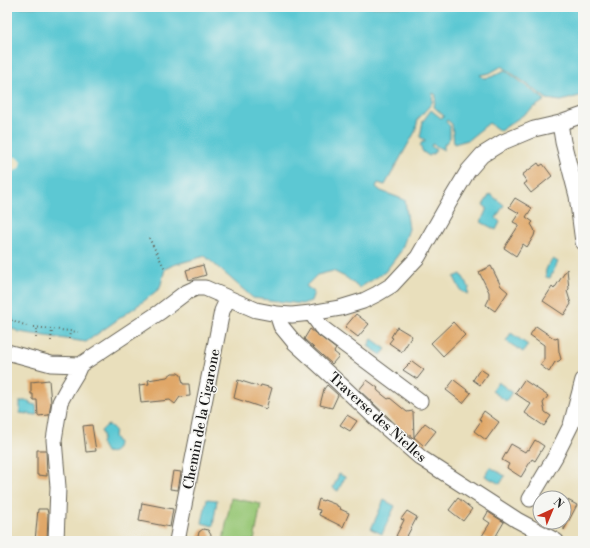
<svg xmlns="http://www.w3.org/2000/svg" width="590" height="548" font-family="'Libre Bodoni',serif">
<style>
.green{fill:#98c776;stroke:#5a7249}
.water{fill:#5bc8d3;stroke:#3c7278}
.pier{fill:#e9dfbc}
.building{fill:#e0a768}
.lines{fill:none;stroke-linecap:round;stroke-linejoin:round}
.minor-casing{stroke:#646054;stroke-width:17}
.path{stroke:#646054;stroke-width:2;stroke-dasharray:1 3;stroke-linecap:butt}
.minor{stroke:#fff;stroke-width:15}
.labels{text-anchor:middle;stroke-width:3;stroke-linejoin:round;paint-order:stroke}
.street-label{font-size:14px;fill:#1c1c1c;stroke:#f6f6f2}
</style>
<rect width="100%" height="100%" fill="#f6f6f2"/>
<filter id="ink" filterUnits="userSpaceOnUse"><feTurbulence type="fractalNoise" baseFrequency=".025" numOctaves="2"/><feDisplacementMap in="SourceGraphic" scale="8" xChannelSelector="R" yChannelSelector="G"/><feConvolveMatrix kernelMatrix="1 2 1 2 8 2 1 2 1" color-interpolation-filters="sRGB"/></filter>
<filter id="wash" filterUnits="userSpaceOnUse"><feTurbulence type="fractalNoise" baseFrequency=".012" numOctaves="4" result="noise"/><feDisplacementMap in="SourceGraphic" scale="16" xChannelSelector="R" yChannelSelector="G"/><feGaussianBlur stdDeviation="0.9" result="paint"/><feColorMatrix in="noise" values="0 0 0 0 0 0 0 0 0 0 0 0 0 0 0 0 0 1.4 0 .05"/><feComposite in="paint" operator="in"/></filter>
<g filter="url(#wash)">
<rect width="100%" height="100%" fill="#e9dfbc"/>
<path class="green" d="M 231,498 L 261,504 L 254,541 L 223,541 Z"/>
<path class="water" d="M 7,7 L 583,7 L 583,95 L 561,101 L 547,99 L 502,66 L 490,73 L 480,75 L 484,78 L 491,77 L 505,70 L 545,100 L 500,131 L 489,123 L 468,140 L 454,144 L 452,124 L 447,120 L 446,122 L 450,126 L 450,138 L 444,145 L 444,150 L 432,144 L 431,146 L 436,150 L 434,153 L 429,156 L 423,152 L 420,146 L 422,142 L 425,142 L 425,140 L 420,137 L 423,121 L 431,110 L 441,118 L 444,116 L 434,107 L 436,95 L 433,93 L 432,103 L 418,119 L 415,132 L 385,185 L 378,183 L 376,187 L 381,191 L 405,200 L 409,229 L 401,251 L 385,272 L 359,288 L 347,278 L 333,271 L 317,275 L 306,286 L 314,292 L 311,301 L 302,304 L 253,298 L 205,256 L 173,265 L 165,269 L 160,288 L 144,301 L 86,342 L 19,332 L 7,326 Z
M 490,194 L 504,205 L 496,218 L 500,222 L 496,230 L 481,222 L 487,208 L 483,205 Z
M 553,259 L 558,262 L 550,278 L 546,277 C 544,270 548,265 553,259 Z
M 461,274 L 469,287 L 468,294 L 461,291 L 454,277 Z
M 511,333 L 528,345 L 523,352 L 506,341 Z
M 372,339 L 386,349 L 381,355 L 368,346 Z
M 498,382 L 512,392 L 506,401 L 492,391 Z
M 20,401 L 29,401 L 31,404 L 36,405 L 37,415 L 20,413 Z
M 109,425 L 113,428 L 115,431 L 114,436 L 118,443 C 117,451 113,454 106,452 L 101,443 C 103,438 103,436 101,431 L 106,426 Z
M 490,467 L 505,476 L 500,484 L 485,476 Z
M 339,474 L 345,477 L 338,491 L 333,488 Z
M 207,499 L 217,500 L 213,526 L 202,523 Z
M 384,500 L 395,506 L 382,534 L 371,529 Z"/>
<path class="pier" d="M 10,156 L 16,157 L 21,161 L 21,167 L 7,176 L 7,159 Z"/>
<g id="blocks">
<path class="building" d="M 538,163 L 540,166 L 543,164 L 552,176 L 531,193 L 524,184 L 527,182 L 522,175 Z
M 515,198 L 532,208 L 526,217 L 533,222 L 531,224 L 534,229 L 535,232 L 534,236 L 527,247 L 523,244 L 516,256 L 504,248 L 519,225 L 513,222 L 519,213 L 509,207 Z
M 203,265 L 206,275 L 189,280 L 186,270 Z
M 491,266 L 501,286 L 508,292 L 495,311 L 486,305 L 489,299 L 489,292 L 479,272 Z
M 567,269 L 569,289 L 567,291 L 571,304 L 564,315 L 543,301 L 552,287 L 554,289 Z
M 356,314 L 369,324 L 358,337 L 345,327 Z
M 453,322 L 465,335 L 443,356 L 431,343 Z
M 536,326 L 555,339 L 558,338 L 559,352 L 561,359 L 559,361 L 555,362 L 549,372 L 540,365 L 544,360 L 544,345 L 530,335 Z
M 397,327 L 412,336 L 402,352 L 389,343 L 393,338 L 391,337 Z
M 310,329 L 336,349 L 334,352 L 339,356 L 332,364 L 304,339 Z
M 412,361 L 424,370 L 417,379 L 403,370 Z
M 480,369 L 488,374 L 480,385 L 473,380 Z
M 172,373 L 178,373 L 181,375 L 183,384 L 189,384 L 190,396 L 180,397 L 175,404 L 170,400 L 141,403 L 139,385 L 149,384 L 148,380 L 167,377 Z
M 49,380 L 51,403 L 49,415 L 38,416 L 37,400 L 33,400 L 33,394 L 31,394 L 31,382 Z
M 238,380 L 260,387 L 261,385 L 272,388 L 266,409 L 234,398 Z
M 367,380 L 378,388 L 377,389 L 378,391 L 388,399 L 390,398 L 407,412 L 413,411 L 414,437 L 425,423 L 436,431 L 424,446 L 414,437 L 414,439 L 405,431 L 404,432 L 359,390 Z
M 454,380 L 471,393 L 463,403 L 446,390 Z
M 524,380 L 548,396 L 543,403 L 545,412 L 551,416 L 544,426 L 525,413 L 531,404 L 515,393 Z
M 327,385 L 338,395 L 332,408 L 320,405 L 324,389 Z
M 484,411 L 499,422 L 486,440 L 474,431 L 481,421 L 479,419 Z
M 347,415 L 357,421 L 350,431 L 340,425 Z
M 92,425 L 96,451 L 86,452 L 83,426 Z
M 535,440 L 544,446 L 535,461 L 532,459 L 521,477 L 507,468 L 509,464 L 502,460 L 511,444 L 525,452 L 527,449 L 529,450 Z
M 37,450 L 46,450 L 47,476 L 37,475 Z
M 173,471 L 181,472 L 178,490 L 170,489 Z
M 458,498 L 472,509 L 463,521 L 449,510 Z
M 564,498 L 577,505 L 564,530 Z
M 319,499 L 323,501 L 324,500 L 337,505 L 337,506 L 341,508 L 340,509 L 349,513 L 343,527 L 319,515 L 320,510 L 316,509 Z
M 142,503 L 173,509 L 170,527 L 139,521 Z
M 38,509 L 47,509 L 48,514 L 47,541 L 35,541 Z
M 407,511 L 417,517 L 405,540 L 396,536 L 404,520 L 401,519 Z
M 488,512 L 504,522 L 493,541 L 491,541 L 482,536 L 490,523 L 484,519 Z
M 203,529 L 208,530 L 211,535 L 210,541 L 197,541 L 199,532 Z"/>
</g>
</g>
<g filter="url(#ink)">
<use href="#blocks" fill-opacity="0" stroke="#646054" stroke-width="1"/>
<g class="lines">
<defs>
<path id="minor" d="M 560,123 L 563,142 L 577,196 L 583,242
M 311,313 L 321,327 L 420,401
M 277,314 L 281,326 L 295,343 L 340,384 L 383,425 L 421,458 L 517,520 L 556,541
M 7,352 L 51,364 L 80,365 L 160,312 L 185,293 L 196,288 L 205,288 L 256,310 L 277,314 L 292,315 L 311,313 L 340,308 L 363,301 L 377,294 L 392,285 L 418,257 L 450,201 L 468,171 L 482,155 L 503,142 L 534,129 L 560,123 L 583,115
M 530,499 L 555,457 L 571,425 L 583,380
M 56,541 L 58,487 L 54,440 L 60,402 L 67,389 L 76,374 L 80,365
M 177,541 L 222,311 L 228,298"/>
</defs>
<use href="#minor" class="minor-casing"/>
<path class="path" d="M 149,238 L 165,269
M 7,318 L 12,320
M 34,327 L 78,332
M 7,332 L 12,320 L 27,326
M 36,338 L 37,328
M 69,339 L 70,331
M 51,341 L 52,329"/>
<use href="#minor" class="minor"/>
</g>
</g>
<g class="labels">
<g class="street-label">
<text transform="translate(378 417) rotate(42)" y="5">Traverse des Nielles</text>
<text transform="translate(201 419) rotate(-79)" y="5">Chemin de la Cigarone</text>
</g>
</g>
<rect width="590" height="548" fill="none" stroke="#f6f6f2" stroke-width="24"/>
<g transform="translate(552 510) rotate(44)"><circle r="19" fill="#f6f6f2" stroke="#9f9f9c"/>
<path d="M0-3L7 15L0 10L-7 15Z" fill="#c8321e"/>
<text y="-6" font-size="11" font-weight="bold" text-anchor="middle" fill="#1c1c1c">N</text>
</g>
</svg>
